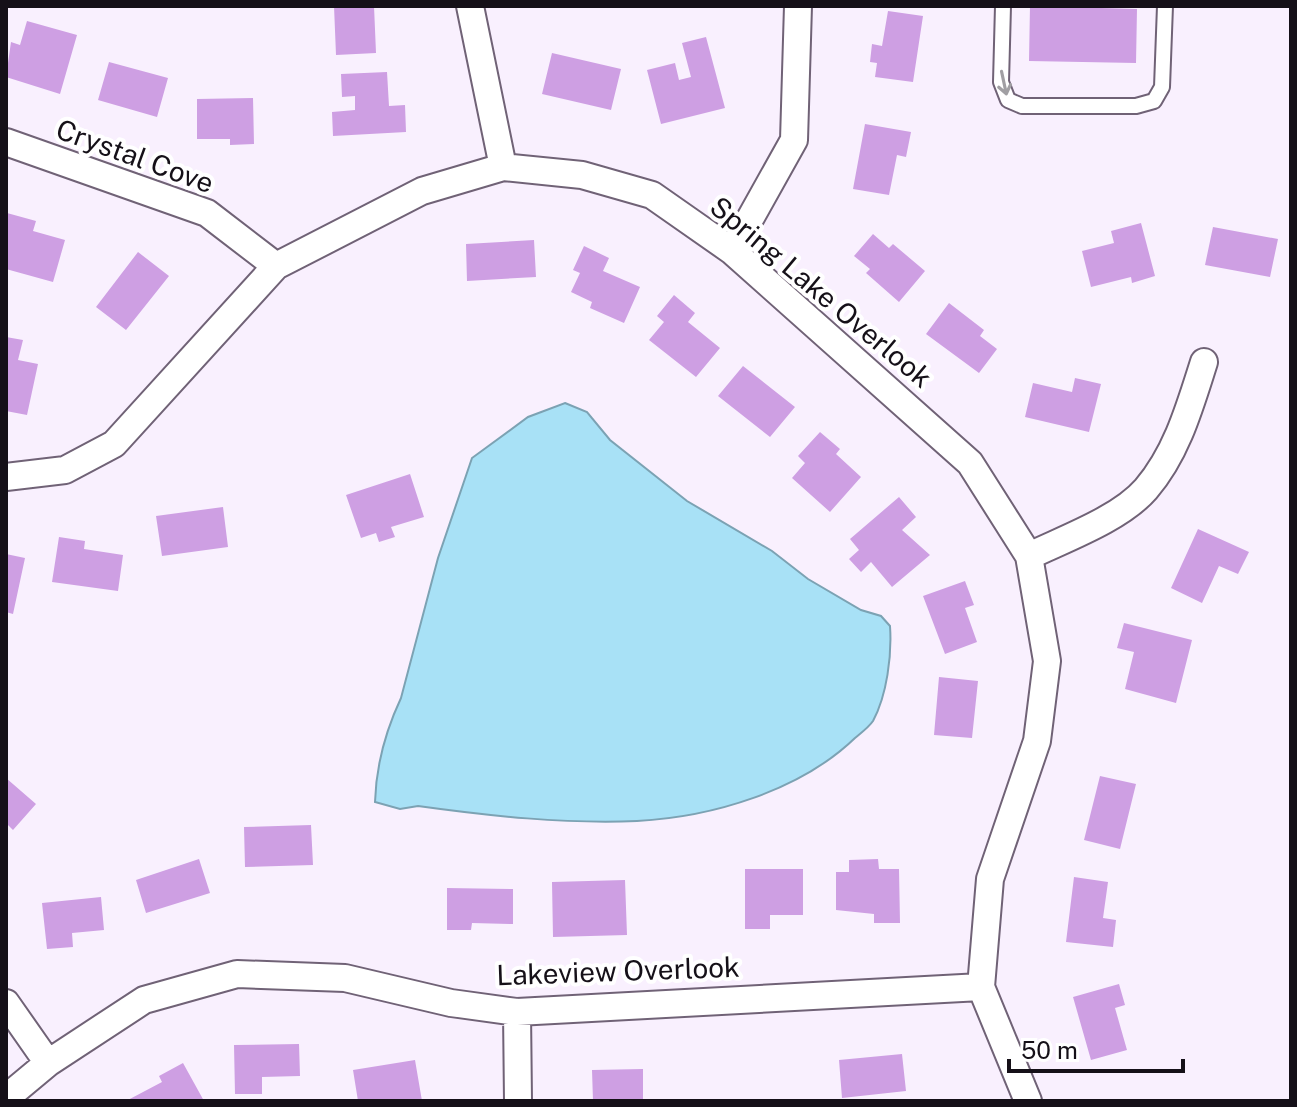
<svg xmlns="http://www.w3.org/2000/svg" width="1297" height="1107" font-family="'Public Sans',sans-serif">
<style>
.water{fill:#a8e1f6;stroke:#7ca2b3;stroke-width:2}
.building{fill:#ce9fe3}
.lines{fill:none;stroke-linecap:round;stroke-linejoin:round}
.service-casing{stroke:#706276;stroke-width:18}
.minor-casing{stroke:#706276;stroke-width:30}
.service{stroke:#fff;stroke-width:14}
.minor{stroke:#fff;stroke-width:26}
.oneway{stroke:#a19fa3}
.labels{text-anchor:middle;stroke-width:8;stroke-linejoin:round;paint-order:stroke}
.street-label{font-size:28px;fill:#151018;stroke:#fff}
</style>
<rect width="100%" height="100%" fill="#f9f0fe"/>
<path class="water" d="M 565,403 L 587,412 L 610,440 L 687,501 L 772,551 L 808,579 L 861,610 L 881,616 L 890,626 C 892,655 887,695 873,721 C 869,727 861,733 855,738 C 800,791 712,817 637,821 C 564,824 490,816 418,806 L 400,809 L 375,802 C 376,767 386,730 401,698 L 438,558 L 472,458 L 528,417 Z"/>
<path class="building" d="M 334,6 L 374,6 L 376,53 L 336,55 Z
M 1030,6 L 1137,9 L 1136,63 L 1029,61 Z
M 888,11 L 923,16 L 913,82 L 875,77 L 877,63 L 870,62 L 872,44 L 882,46 Z
M 27,21 L 77,35 L 60,94 L 6,77 L 11,42 L 20,45 Z
M 706,37 L 725,108 L 661,124 L 647,70 L 675,63 L 679,80 L 691,77 L 682,43 Z
M 552,53 L 621,69 L 611,110 L 542,94 Z
M 109,62 L 168,78 L 157,117 L 98,100 Z
M 387,72 L 389,106 L 405,105 L 406,132 L 333,136 L 332,112 L 355,110 L 355,96 L 342,97 L 341,74 Z
M 253,98 L 254,144 L 230,145 L 230,139 L 197,139 L 197,99 Z
M 865,124 L 911,132 L 906,157 L 897,155 L 889,195 L 853,189 Z
M 7,213 L 36,221 L 33,231 L 65,240 L 53,282 L 6,269 Z
M 1141,223 L 1155,276 L 1132,283 L 1131,277 L 1091,287 L 1082,251 L 1114,243 L 1111,231 Z
M 1213,227 L 1278,239 L 1270,277 L 1205,265 Z
M 873,234 L 889,248 L 893,244 L 925,271 L 899,302 L 866,273 L 870,269 L 854,256 Z
M 534,240 L 536,277 L 467,281 L 466,244 Z
M 584,246 L 609,258 L 603,271 L 640,287 L 624,323 L 590,308 L 592,302 L 571,292 L 580,273 L 573,270 Z
M 138,252 L 169,276 L 126,330 L 96,307 Z
M 674,295 L 695,313 L 688,322 L 720,348 L 696,377 L 649,340 L 664,322 L 657,316 Z
M 949,303 L 984,330 L 980,336 L 997,349 L 979,373 L 926,334 Z
M 6,337 L 23,340 L 18,360 L 38,364 L 27,415 L 6,411 Z
M 743,366 L 795,407 L 770,437 L 718,396 Z
M 1075,378 L 1101,384 L 1089,432 L 1025,417 L 1033,383 L 1072,392 Z
M 820,432 L 840,449 L 836,454 L 861,477 L 830,512 L 792,478 L 805,463 L 798,456 Z
M 410,474 L 424,517 L 391,527 L 395,537 L 379,542 L 376,533 L 361,538 L 346,495 Z
M 899,497 L 916,517 L 902,530 L 930,555 L 892,587 L 871,562 L 861,572 L 849,559 L 859,550 L 850,539 Z
M 223,507 L 228,547 L 162,556 L 156,516 Z
M 1198,529 L 1249,552 L 1238,574 L 1219,566 L 1202,603 L 1171,588 Z
M 59,537 L 85,541 L 84,549 L 123,555 L 118,591 L 52,582 Z
M 6,554 L 25,558 L 13,614 L 6,612 Z
M 965,581 L 974,605 L 965,608 L 977,642 L 945,654 L 923,596 Z
M 1124,623 L 1192,640 L 1176,703 L 1125,689 L 1134,652 L 1117,648 Z
M 939,677 L 978,681 L 972,738 L 934,735 Z
M 1100,776 L 1136,784 L 1120,849 L 1084,840 Z
M 6,778 L 36,804 L 13,830 L 6,823 Z
M 311,825 L 313,865 L 245,867 L 244,827 Z
M 199,859 L 210,893 L 146,913 L 136,880 Z
M 878,859 L 879,869 L 899,869 L 900,923 L 874,923 L 874,914 L 836,910 L 836,872 L 849,872 L 849,860 Z
M 745,869 L 803,869 L 803,915 L 770,915 L 770,929 L 745,929 Z
M 1074,877 L 1108,882 L 1103,918 L 1116,920 L 1113,947 L 1066,942 Z
M 625,880 L 627,935 L 553,937 L 552,882 Z
M 447,888 L 513,889 L 513,924 L 472,923 L 471,930 L 447,930 Z
M 101,897 L 104,930 L 72,933 L 73,947 L 47,949 L 42,903 Z
M 1119,984 L 1125,1005 L 1115,1008 L 1127,1050 L 1091,1060 L 1073,997 Z
M 299,1044 L 300,1076 L 262,1077 L 262,1094 L 235,1094 L 234,1045 Z
M 902,1054 L 906,1091 L 842,1098 L 839,1060 Z
M 415,1060 L 422,1101 L 358,1101 L 353,1070 Z
M 183,1063 L 204,1101 L 126,1101 L 162,1082 L 159,1076 Z
M 643,1069 L 643,1101 L 593,1101 L 592,1070 Z"/>
<g class="lines">
<defs>
<path id="service" d="M 1003,6 L 1001,82 L 1008,100 L 1022,106 L 1136,106 L 1154,101 L 1162,87 L 1165,6"/>
<path id="minor" d="M 470,6 L 503,167
M 6,142 L 207,213 L 276,266
M 732,251 L 794,140 L 798,6
M 6,477 L 65,470 L 114,444 L 276,266 L 422,191 L 503,167 L 582,175 L 652,195 L 732,251 L 970,463 L 1029,556 L 1047,661 L 1037,741 L 990,879 L 981,987 L 1028,1101
M 1029,556 C 1064,539 1120,519 1146,489 C 1177,453 1190,406 1204,362
M 6,1003 L 48,1063
M 517,1012 L 518,1101
M 6,1098 L 48,1063 L 144,1000 L 237,974 L 345,978 L 451,1003 L 517,1012 L 981,987"/>
</defs>
<use href="#service" class="service-casing"/>
<use href="#minor" class="minor-casing"/>
<use href="#service" class="service"/>
<use href="#minor" class="minor"/>
</g>
<defs><path id="oneway-shaft" d="M-6 0H5M1.5-3L5.5 0L1.5 3" fill="none" stroke-width="1.6" stroke-linecap="round" stroke-linejoin="round" transform="scale(2)"/></defs>
<use class="oneway" href="#oneway-shaft" transform="translate(1004 83) rotate(78)"/>
<g class="labels">
<g class="street-label">
<text transform="translate(135 156) rotate(20)" y="10">Crystal Cove</text>
<text transform="translate(821 292) rotate(40)" y="10">Spring Lake Overlook</text>
<text transform="translate(618 971) rotate(-2)" y="10">Lakeview Overlook</text>
</g>
</g>
<rect width="1297" height="1107" fill="none" stroke="#151018" stroke-width="16"/>
<path d="M1009 1059v12h174v-12" fill="none" stroke="#151018" stroke-width="4"/>
<text x="1021" y="1059" font-size="24" fill="#151018" stroke="#ffffff" stroke-width="6" paint-order="stroke">50 m</text>
</svg>
